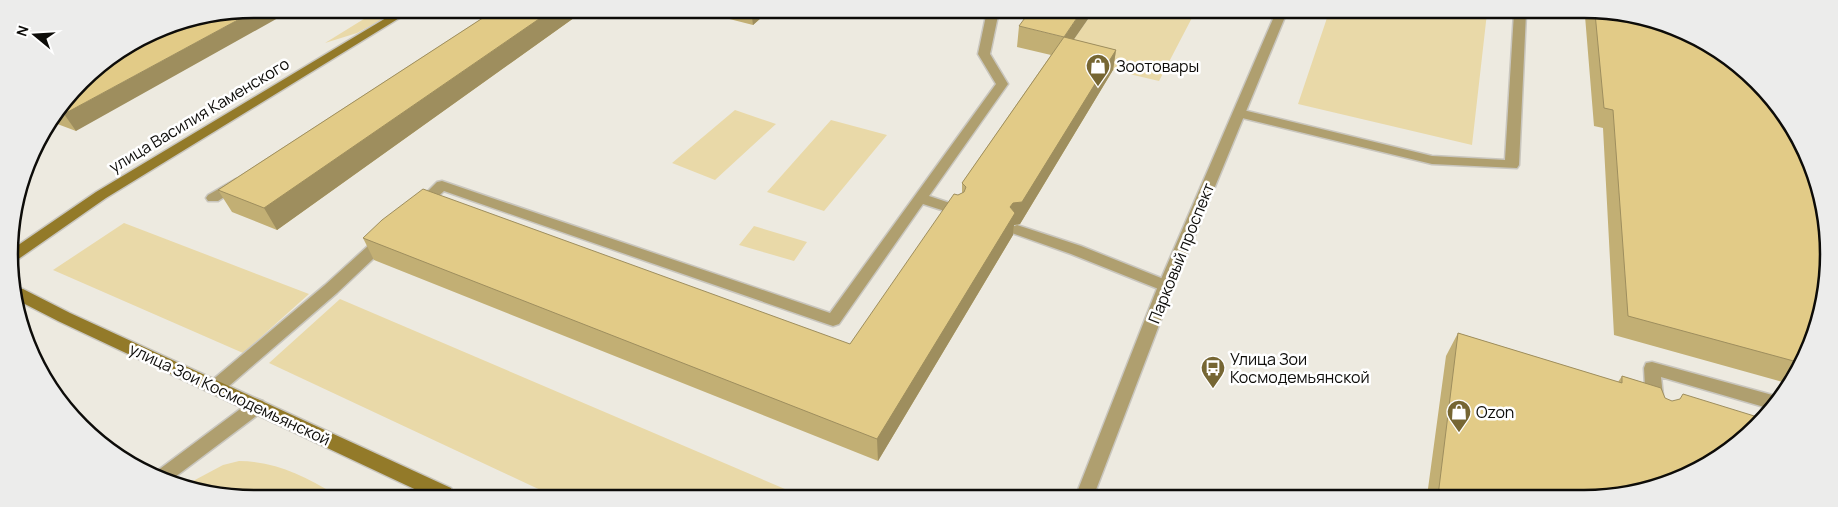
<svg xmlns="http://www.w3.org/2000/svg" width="1838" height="507" font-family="Manrope,sans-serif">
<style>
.green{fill:#e9d9a8}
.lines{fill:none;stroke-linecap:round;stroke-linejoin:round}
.service-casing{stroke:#c9c6be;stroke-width:3}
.minor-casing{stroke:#c9c6be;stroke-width:3}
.secondary-casing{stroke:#c9c6be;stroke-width:3}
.service{fill:#af9f6f;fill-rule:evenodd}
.minor{fill:#af9f6f;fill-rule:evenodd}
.secondary{fill:#937a29;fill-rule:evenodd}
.wall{fill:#c2af74}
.shaded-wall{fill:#9e8e5e}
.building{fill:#e2cb87;stroke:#9e8e5e}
.labels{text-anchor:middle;stroke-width:5;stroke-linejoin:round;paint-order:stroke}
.poi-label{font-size:16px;fill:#0d0c09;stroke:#fff;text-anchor:start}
.street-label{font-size:16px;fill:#0d0c09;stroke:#fff}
.rim{fill:none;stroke:#0d0c09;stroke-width:2.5}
</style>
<rect width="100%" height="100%" fill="#edeae0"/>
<path class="green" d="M 380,9 L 401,9 L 357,33 L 325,43 Z
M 1093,12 L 1195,12 L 1159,81 L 1061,58 Z
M 1329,12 L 1487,13 L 1472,145 L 1298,104 Z
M 735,110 L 776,124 L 715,180 L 672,163 Z
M 831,120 L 887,135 L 824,211 L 767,192 Z
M 124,223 L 309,294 L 243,353 L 53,270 Z
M 754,226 L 807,242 L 794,261 L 739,245 Z
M 340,299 L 799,495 L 549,494 L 269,363 Z
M 239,461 C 275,461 304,476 335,494 L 217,494 L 193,481 L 223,465 Z"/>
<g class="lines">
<defs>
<path id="service" d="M 987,11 L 999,11 L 990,54 L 1008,84 L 929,196 L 962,207 L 964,210 L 962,213 L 957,215 L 923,204 L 839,324 L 833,326 L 827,324 L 444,191 L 425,209 L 415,209 L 413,206 L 437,182 L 442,181 L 830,313 L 996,84 L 978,54 Z
M 1514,13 L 1526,13 L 1519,165 L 1517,168 L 1432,164 L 1234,116 L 1233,113 L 1239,109 L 1432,156 L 1505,160 Z
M 236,179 L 241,180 L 243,183 L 241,186 L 218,201 L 208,201 L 206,198 L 208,195 Z
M 1017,225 L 1081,246 L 1171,282 L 1174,286 L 1171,290 L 1166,291 L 1161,290 L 1071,254 L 1012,233 L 1010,230 L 1012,227 Z
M 385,234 L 390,235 L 392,239 L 390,243 L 337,293 L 222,392 L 216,394 L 210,392 L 207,387 L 210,382 L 325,285 L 380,235 Z
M 1652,362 L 1776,396 L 1780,397 L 1771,409 L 1661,377 L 1664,405 L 1661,410 L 1655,412 L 1649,410 L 1646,405 L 1644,368 L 1646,363 Z
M 257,399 L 263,401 L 266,406 L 263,411 L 171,480 L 153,474 L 251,401 Z"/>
<path id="minor" d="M 1276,12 L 1287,12 L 1174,286 L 1094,495 L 1076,495 L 1158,286 Z"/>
<path id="secondary" d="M 401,9 L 414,9 L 106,198 L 17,260 L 12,261 L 11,250 L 96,192 Z
M 16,288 L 23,289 L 70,313 L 451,488 L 453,494 L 425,494 L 58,321 L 17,300 Z"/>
</defs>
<use href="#service" class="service-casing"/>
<use href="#minor" class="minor-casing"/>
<use href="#secondary" class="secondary-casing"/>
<use href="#service" class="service"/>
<use href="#minor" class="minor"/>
<use href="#secondary" class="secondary"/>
</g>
<path class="wall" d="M 495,10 L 585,10 L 277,230 L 232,212 L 218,190 Z
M 694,10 L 770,10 L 753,25 Z
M 1587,13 L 1632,13 L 1825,301 L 1797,376 L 1790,384 L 1614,335 L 1603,128 L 1594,126 L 1585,16 Z
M 1019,26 L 1116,50 L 1113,70 L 1020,224 L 1014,225 L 1013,235 L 878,461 L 374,260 L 363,238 L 850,344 L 958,195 L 962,193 L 962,183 L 1051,55 L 1017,47 Z
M 92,70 L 76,131 L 52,122 Z
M 1458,333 L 1618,382 L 1622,376 L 1661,388 L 1616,496 L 1427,496 L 1446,356 Z"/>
<path class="shaded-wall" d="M 258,9 L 294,9 L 76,131 L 64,114 Z
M 552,10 L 585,10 L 277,230 L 264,208 Z
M 751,10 L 770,10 L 753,25 Z
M 1081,12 L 1093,12 L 1061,58 L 1064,37 Z
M 1116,50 L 1113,70 L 1020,224 L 1014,225 L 1013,235 L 878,461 L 877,439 L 1010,207 Z"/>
<path class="building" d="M 254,9 L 258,9 L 64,114 L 59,112 L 92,70 L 148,35 L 164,27 Z
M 495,10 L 552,10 L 264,208 L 218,190 Z
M 1030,11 L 1081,12 L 1064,37 L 1019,26 Z
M 1595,13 L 1632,13 L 1720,50 L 1788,117 L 1824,205 L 1825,301 L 1801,363 L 1628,316 L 1613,110 L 1604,108 Z
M 1064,37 L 1116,50 L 1022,202 L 1013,203 L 1010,207 L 1015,213 L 877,439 L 363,238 L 382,220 L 423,189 L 850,344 L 954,194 L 958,195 L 964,192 L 966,187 L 962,183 Z
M 1458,333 L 1622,383 L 1622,376 L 1661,388 L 1665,398 L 1672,401 L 1680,399 L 1683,394 L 1764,419 L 1757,427 L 1692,473 L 1616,496 L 1438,496 Z"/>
<defs>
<symbol id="shop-pin" viewBox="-11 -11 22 30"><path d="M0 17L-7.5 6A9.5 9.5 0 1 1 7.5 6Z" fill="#766633" stroke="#fff"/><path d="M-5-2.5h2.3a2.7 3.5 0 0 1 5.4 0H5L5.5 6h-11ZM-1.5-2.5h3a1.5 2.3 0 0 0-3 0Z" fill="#fff"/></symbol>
<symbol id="bus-pin" viewBox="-11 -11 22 30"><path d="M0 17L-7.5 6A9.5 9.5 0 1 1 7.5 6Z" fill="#766633" stroke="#fff"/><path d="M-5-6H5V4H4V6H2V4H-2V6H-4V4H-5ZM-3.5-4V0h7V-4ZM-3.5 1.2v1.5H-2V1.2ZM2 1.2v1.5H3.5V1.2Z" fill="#fff"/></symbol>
</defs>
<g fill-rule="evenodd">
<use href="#shop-pin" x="1084" y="52" width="28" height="38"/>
<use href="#bus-pin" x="1199" y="354" width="28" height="38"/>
<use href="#shop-pin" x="1445" y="398" width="28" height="38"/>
</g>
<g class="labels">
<g class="poi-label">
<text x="1116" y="72">Зоотовары</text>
<text x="1230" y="365">Улица Зои<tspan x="1230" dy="18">Космодемьянской</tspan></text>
<text x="1476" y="418">Ozon</text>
</g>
<g class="street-label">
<text transform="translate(199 115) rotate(-31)" y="6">улица Василия Каменского</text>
<text transform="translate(1181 253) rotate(-68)" y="6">Парковый проспект</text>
<text transform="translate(230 394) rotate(25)" y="6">улица Зои Космодемьянской</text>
</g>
</g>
<path d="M0 0H1838V507H0ZM254 18H1584A236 236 0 0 1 1820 254V254A236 236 0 0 1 1584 490H254A236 236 0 0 1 18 254V254A236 236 0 0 1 254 18Z" fill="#ececeb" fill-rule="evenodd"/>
<path class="rim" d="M254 18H1584A236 236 0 0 1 1820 254V254A236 236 0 0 1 1584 490H254A236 236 0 0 1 18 254V254A236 236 0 0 1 254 18Z"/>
<g transform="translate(35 35) rotate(288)" stroke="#ffffff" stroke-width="4" paint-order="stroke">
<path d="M0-4L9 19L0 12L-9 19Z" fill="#0d0c09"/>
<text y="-8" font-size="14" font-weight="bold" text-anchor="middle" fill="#0d0c09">N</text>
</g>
</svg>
